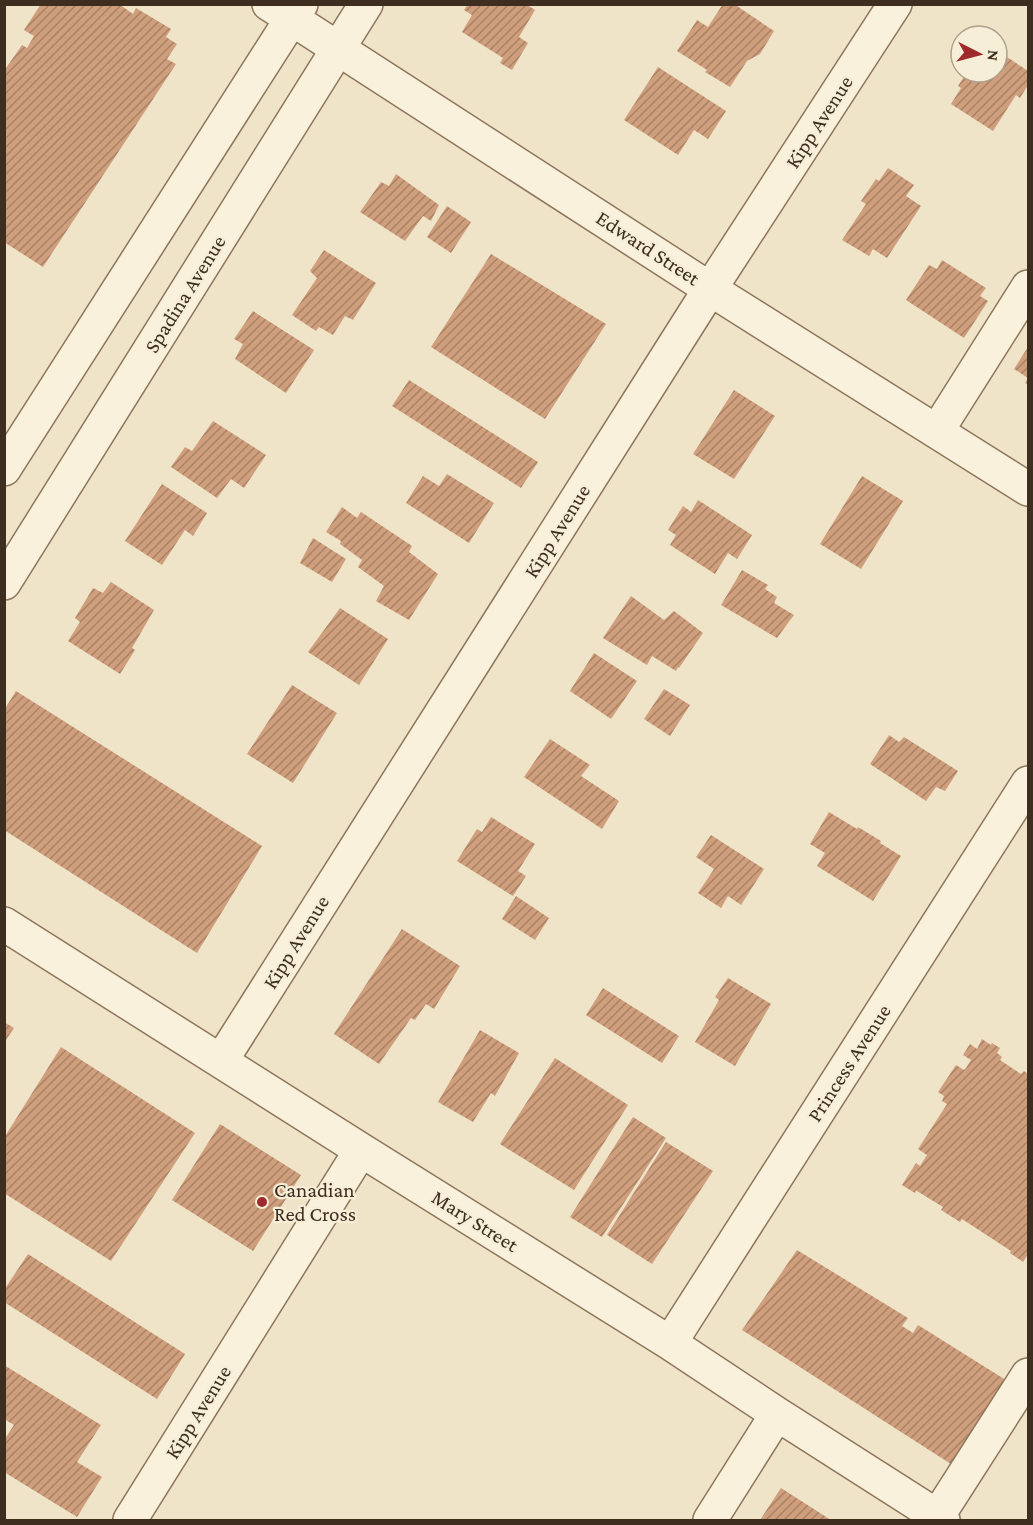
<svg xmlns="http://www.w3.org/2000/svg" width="1033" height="1525" font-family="'Crimson Pro',serif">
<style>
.building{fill:url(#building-hatch)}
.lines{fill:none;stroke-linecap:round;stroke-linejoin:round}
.minor-casing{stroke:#8d765c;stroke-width:36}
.minor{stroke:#faf1dc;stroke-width:33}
.poi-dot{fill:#9e2a2b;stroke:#f7eed8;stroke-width:2}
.labels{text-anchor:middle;stroke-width:4.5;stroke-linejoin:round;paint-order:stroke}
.street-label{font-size:21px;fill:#3d2e20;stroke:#f7eed8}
.poi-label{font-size:21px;fill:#3d2e20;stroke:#f7eed8;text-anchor:start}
</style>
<defs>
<pattern id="building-hatch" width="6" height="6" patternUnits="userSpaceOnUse" patternTransform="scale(1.5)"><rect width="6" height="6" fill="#cf9f7d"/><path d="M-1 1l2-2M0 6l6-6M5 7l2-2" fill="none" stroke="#a98266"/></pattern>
</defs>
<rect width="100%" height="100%" fill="#f0e4c8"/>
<path class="building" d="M 41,4 L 119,4 L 133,14 L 136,8 L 171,29 L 166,37 L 177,44 L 167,59 L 176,64 L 43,267 L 4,242 L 4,71 L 22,45 L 27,48 L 34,36 L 24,30 Z
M 468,4 L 526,4 L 535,10 L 519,37 L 528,43 L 512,70 L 500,63 L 503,58 L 462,32 L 472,15 L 464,10 Z
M 723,4 L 734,4 L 774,31 L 760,54 L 747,61 L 730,87 L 705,72 L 707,70 L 677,51 L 697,20 L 708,27 Z
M 1007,57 L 1028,71 L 1027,77 L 1028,85 L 1020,98 L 1016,95 L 993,131 L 951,104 L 961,88 L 958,86 L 967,72 L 997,72 L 997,58 L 1003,62 Z
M 658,67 L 726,111 L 708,139 L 694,130 L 678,155 L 624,120 Z
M 888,168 L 914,185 L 906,196 L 921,206 L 887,258 L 873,249 L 869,256 L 842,240 L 866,204 L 861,201 L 876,179 L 879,181 Z
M 396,174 L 439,205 L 431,221 L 423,216 L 405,241 L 360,212 L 381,182 L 389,186 Z
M 447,206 L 471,222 L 451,253 L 427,237 Z
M 324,250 L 376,283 L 353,320 L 345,316 L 333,335 L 319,327 L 316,331 L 292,315 L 317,278 L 310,271 Z
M 491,254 L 606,324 L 545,419 L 431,347 Z
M 942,260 L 986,288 L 980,296 L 988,301 L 964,338 L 906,300 L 929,265 L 937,269 Z
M 253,311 L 314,350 L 286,393 L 235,359 L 243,344 L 234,339 Z
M 1028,347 L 1028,385 L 1025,383 L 1028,378 L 1014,369 Z
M 409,380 L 538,462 L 521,488 L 392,406 Z
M 734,390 L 775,416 L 734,479 L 693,454 Z
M 213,421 L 266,455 L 244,488 L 231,479 L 217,498 L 171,467 L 185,447 L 192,451 Z
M 447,474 L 494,503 L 469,543 L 406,503 L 423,476 L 439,486 Z
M 862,476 L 903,501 L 861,569 L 820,544 Z
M 162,484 L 207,513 L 193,536 L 185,530 L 162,565 L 125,541 Z
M 698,500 L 752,535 L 737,559 L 728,553 L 715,574 L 670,545 L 676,535 L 668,530 L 683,506 L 691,512 Z
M 342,507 L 357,518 L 361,512 L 412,546 L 409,552 L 438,574 L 409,620 L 376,601 L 384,586 L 358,567 L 362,560 L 340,544 L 341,541 L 326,532 Z
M 313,538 L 346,559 L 332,582 L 300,563 Z
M 742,570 L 768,585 L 765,589 L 777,597 L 774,603 L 794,615 L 777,638 L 721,605 Z
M 111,582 L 154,610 L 132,648 L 135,650 L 120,674 L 68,641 L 80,622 L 75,618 L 93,588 L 103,593 Z
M 631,596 L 664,620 L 674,611 L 703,633 L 679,668 L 678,667 L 676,671 L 652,656 L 647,665 L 603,638 Z
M 340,608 L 388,639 L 359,685 L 308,652 Z
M 594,653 L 637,681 L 611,719 L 570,691 Z
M 292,685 L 337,713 L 293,783 L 247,754 Z
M 664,689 L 690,705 L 670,736 L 644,719 Z
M 16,691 L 262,846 L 197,953 L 4,830 L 4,710 Z
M 889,735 L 899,742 L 904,737 L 958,771 L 945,791 L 936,787 L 926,801 L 870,764 Z
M 550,739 L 590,765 L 581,776 L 619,801 L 602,829 L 524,777 Z
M 829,812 L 857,829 L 858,827 L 881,841 L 880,843 L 901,856 L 873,901 L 817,866 L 825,853 L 810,844 Z
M 491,817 L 535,844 L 518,871 L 526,876 L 513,896 L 457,861 L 477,829 L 482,832 Z
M 711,835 L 764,869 L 741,905 L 728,896 L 721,908 L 698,893 L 714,869 L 696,857 Z
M 516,896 L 549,918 L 535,940 L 502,919 Z
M 402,929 L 460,966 L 434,1009 L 426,1004 L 415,1020 L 411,1018 L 379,1064 L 334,1034 Z
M 728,978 L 771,1004 L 735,1066 L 695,1042 L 719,1000 L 715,997 Z
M 603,988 L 679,1036 L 662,1063 L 586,1015 Z
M 4,1022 L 14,1028 L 4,1043 Z
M 480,1030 L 519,1053 L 495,1096 L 491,1093 L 473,1122 L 438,1102 Z
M 982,1039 L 991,1045 L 992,1043 L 1000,1048 L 997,1053 L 1002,1057 L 1000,1060 L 1021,1074 L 1024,1071 L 1028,1074 L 1028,1254 L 1023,1262 L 1010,1253 L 1011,1251 L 962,1219 L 960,1222 L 941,1210 L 943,1207 L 917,1191 L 916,1190 L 915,1193 L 902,1185 L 916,1163 L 920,1166 L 927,1155 L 918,1149 L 947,1104 L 942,1101 L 944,1096 L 938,1092 L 956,1065 L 964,1070 L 966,1068 L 971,1060 L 963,1055 L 970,1044 L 977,1049 Z
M 61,1047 L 195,1133 L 111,1261 L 4,1193 L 4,1138 Z
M 555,1058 L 628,1105 L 574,1190 L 500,1144 Z
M 633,1117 L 666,1138 L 602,1237 L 570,1217 Z
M 220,1124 L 301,1175 L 253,1251 L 172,1200 Z
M 666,1142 L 713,1171 L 652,1264 L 607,1235 Z
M 797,1250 L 908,1318 L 902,1326 L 913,1333 L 918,1325 L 1009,1382 L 954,1466 L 742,1330 Z
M 28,1254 L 185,1354 L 157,1399 L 4,1302 L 4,1290 Z
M 4,1365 L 101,1425 L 77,1462 L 102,1477 L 77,1517 L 4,1472 L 4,1440 L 14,1425 L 4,1419 Z
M 781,1488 L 831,1520 L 760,1520 Z"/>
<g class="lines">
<defs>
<path id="minor" d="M 269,4 L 710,289 L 1028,489
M 937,431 L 1028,287
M 4,469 L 301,4
M 4,583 L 366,4
M 4,924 L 361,1150 L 670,1343 L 777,1414 L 943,1520
M 221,1061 L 710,289 L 895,4
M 670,1343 L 1028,783
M 937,1517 L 1028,1375
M 130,1520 L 361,1150
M 710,1520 L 777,1414"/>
</defs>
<use href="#minor" class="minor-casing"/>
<use href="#minor" class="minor"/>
</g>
<circle class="poi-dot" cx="262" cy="1202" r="6"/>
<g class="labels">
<g class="street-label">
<text transform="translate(819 122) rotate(-57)" y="7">Kipp Avenue</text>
<text transform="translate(648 248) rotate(33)" y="7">Edward Street</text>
<text transform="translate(185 294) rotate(-58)" y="7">Spadina Avenue</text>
<text transform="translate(557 531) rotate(-58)" y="7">Kipp Avenue</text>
<text transform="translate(296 942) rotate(-58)" y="7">Kipp Avenue</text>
<text transform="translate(849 1063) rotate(-57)" y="7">Princess Avenue</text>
<text transform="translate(475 1221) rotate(32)" y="7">Mary Street</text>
<text transform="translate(198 1412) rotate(-58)" y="7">Kipp Avenue</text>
</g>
<g class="poi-label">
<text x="274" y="1197">Canadian<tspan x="274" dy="24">Red Cross</tspan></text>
</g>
</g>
<rect width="1033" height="1525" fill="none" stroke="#3d2e20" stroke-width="12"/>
<g transform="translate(979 54) rotate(96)"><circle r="28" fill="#f7eed8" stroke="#ada18e" stroke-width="1.5"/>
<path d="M0-4.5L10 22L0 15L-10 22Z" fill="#9e2a2b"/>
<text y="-9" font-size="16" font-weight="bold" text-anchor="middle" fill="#3d2e20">N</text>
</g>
</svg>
